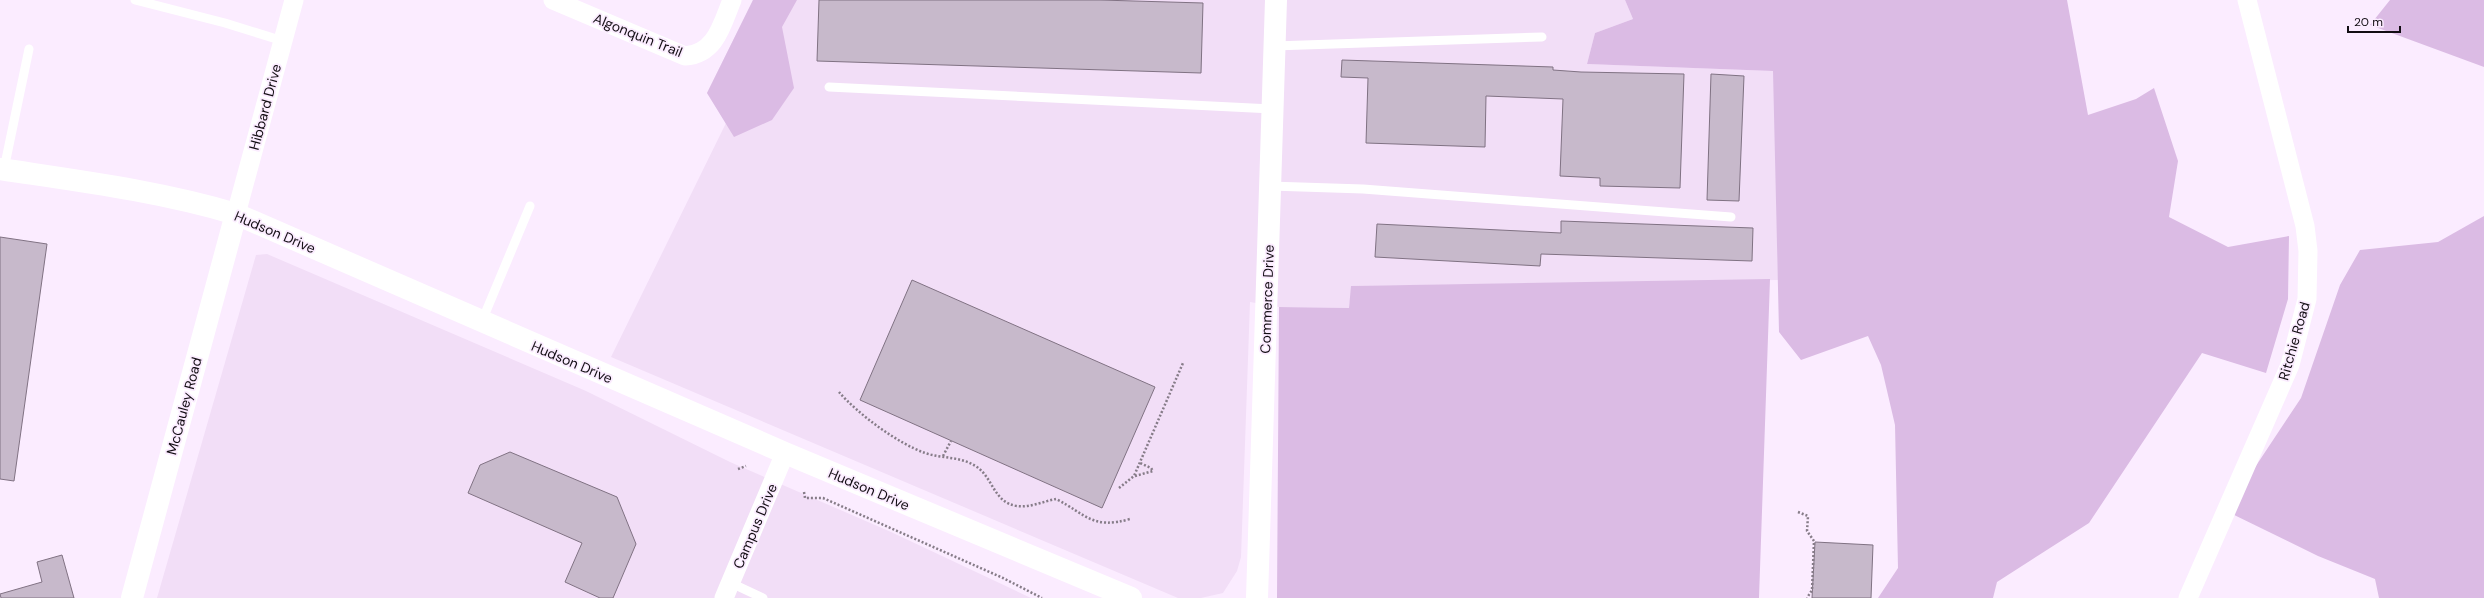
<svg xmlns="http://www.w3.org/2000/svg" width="2484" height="598" font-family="'DM Sans',sans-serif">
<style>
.built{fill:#f2def7}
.green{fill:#dbbbe4}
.building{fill:#c7b9cb;stroke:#807283}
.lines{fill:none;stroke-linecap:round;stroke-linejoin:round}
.path{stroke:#867c88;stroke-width:2.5;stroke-dasharray:2 2;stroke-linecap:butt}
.service{stroke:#fff;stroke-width:9}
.minor{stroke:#fff;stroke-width:19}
.tertiary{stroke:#fff;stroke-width:22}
.secondary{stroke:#fff;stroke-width:22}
.labels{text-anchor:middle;stroke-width:3.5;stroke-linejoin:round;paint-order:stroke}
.street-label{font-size:14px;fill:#120d13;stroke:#fbecff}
</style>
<rect width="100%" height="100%" fill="#fbecff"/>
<path class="built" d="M 753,0 L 1625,0 L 1633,19 L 1595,33 L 1587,64 L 1774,71 L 1778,280 L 1352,286 L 1349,308 L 1279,307 L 1250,302 L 1241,557 L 1237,571 L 1223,593 L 1201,598 L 1178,598 L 611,357 L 726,123 L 707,93 Z
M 267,254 L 586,391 L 730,462 L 891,532 L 1031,598 L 157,598 L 256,255 Z"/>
<path class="green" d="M 753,0 L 797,0 L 782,27 L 794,88 L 772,120 L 734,137 L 707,93 Z
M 1625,0 L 2067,0 L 2088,115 L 2136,99 L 2154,88 L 2178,161 L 2169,217 L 2228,247 L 2289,236 L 2288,299 L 2266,373 L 2202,353 L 2089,523 L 1997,582 L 1993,598 L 1878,598 L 1898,568 L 1895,425 L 1881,365 L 1868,336 L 1801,360 L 1779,332 L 1773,71 L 1587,64 L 1595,33 L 1633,19 Z
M 2390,0 L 2484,0 L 2484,67 L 2370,25 Z
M 2484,216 L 2484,598 L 2379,598 L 2375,579 L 2318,556 L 2226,511 L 2301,398 L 2340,285 L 2360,250 L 2438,242 Z
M 1770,279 L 1759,598 L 1277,598 L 1279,307 L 1349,308 L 1351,286 Z"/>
<path class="building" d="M 819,0 L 1100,0 L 1203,3 L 1201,73 L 817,61 Z
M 1342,60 L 1553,67 L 1553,70 L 1581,72 L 1684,74 L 1680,188 L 1600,186 L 1600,178 L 1560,176 L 1563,99 L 1486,96 L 1485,147 L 1366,143 L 1368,78 L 1341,77 Z
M 1711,74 L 1744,76 L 1739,201 L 1707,200 Z
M 1561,221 L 1753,228 L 1752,261 L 1541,254 L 1540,266 L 1375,257 L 1377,224 L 1561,233 Z
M 0,237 L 47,244 L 14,481 L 0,479 Z
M 912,280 L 1155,387 L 1102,508 L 860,400 Z
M 510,452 L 617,497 L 636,544 L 613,598 L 600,598 L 565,582 L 582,543 L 468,493 L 480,465 Z
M 1815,542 L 1873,545 L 1871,598 L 1812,598 Z
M 62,555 L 74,598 L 1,598 L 0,594 L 42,582 L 37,562 Z"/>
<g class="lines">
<path class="path" d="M 839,392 C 858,414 897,443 925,453 C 943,459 961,456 977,467 C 993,478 994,503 1017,506 C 1030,508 1044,501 1056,499 C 1086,514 1092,530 1130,519
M 943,456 L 951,441
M 738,469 L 746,466
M 1135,476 L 1153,471 L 1151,468 L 1140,463
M 1119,488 L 1134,476 L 1183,363
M 804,492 L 805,498 L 823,498 L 1003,578 L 1042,598
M 1798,512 L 1808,516 L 1807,531 L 1814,541 L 1812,590 L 1807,598"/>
<path class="service" d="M 135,0 L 225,23 L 283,41
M 1274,46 L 1542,37
M 829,87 L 1273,109
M 4,169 L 29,49
M 1270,186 L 1363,189 L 1731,217
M 482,321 L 530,206
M 731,583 L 763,598"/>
<path class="minor" d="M 553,0 L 685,56 C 716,54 722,24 732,0
M 236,214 L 294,0
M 724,598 L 785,453
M 2188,598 L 2290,365 L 2307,299 L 2308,251 L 2305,226 L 2247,0"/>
<path class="tertiary" d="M 132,598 L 236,214
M 1257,598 L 1276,0"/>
<path class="secondary" d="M 0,169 C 79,181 159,191 236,214 L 785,453 L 1131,598"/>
</g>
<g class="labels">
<g class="street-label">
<text transform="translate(638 35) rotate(22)" y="5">Algonquin Trail</text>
<text transform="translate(265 107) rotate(-75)" y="5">Hibbard Drive</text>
<text transform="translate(275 232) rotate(23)" y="5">Hudson Drive</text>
<text transform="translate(1267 299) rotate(-88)" y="5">Commerce Drive</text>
<text transform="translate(2294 341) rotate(-74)" y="5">Ritchie Road</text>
<text transform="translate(572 362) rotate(23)" y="5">Hudson Drive</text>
<text transform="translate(184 406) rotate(-75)" y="5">McCauley Road</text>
<text transform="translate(869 489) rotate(23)" y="5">Hudson Drive</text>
<text transform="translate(755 526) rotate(-67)" y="5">Campus Drive</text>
</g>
</g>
<path d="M2348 26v6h52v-6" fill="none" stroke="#120d13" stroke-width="2"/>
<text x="2354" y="26" font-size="12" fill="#120d13" stroke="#fbecff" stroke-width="3" paint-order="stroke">20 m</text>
</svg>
